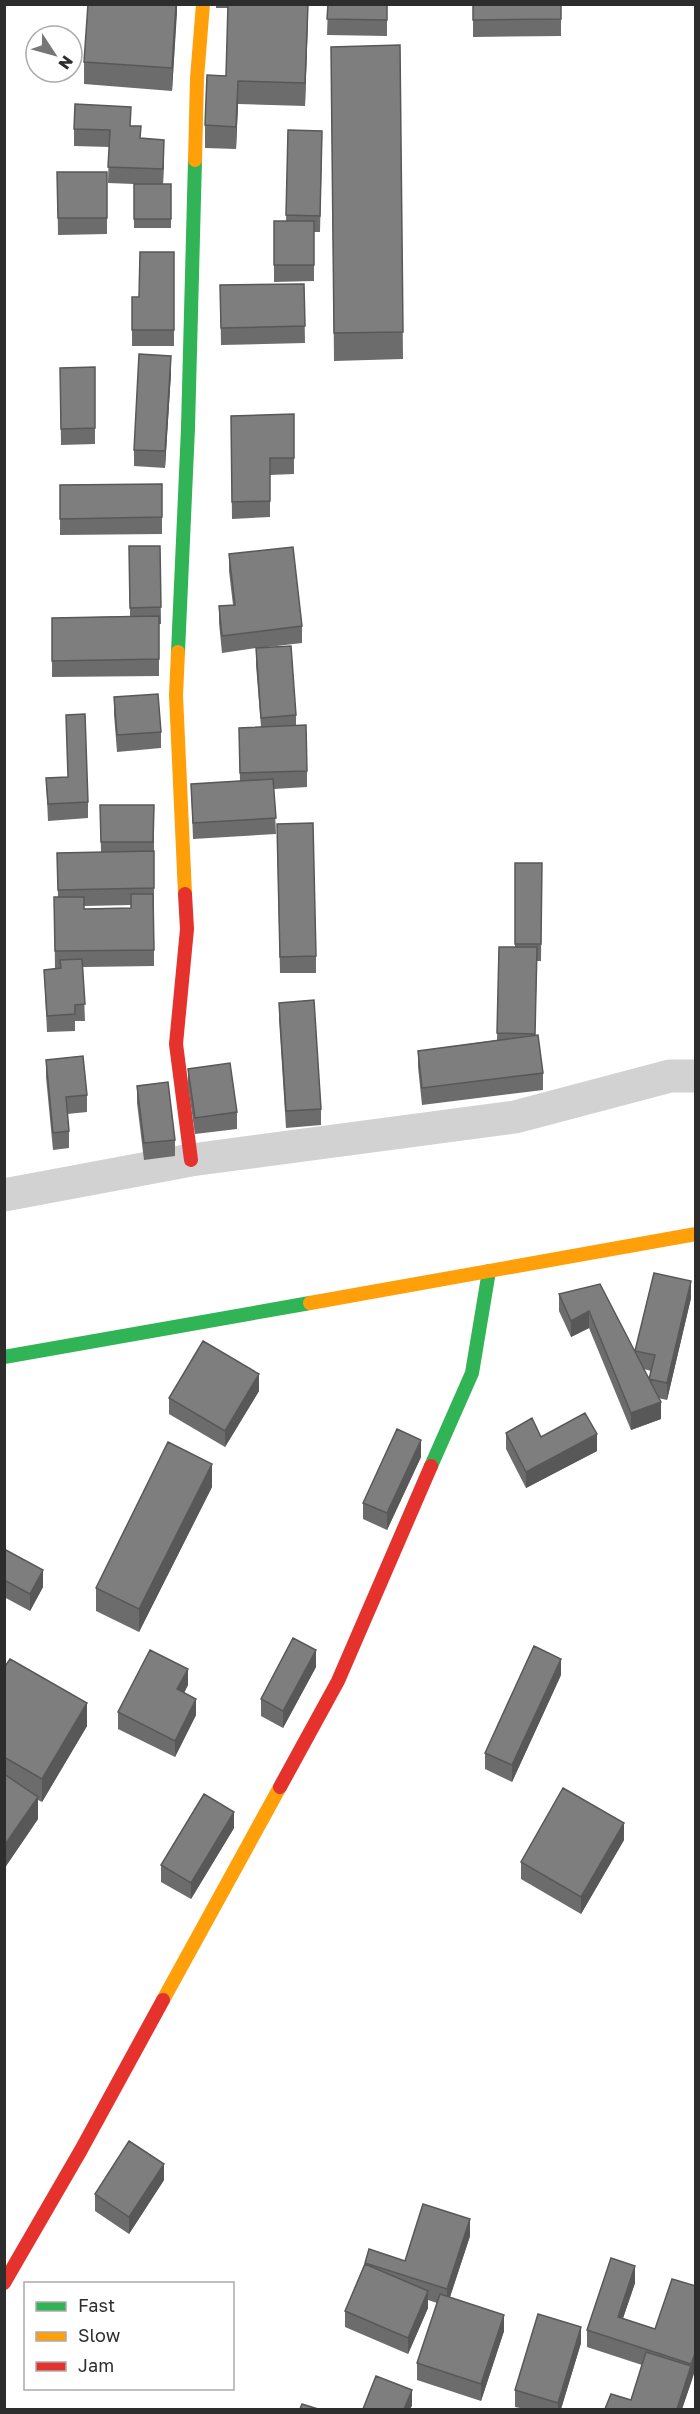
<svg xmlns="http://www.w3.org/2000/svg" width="700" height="2414" font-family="'Golos Text',sans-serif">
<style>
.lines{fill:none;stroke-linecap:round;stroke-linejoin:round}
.street{stroke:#d2d2d2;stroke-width:33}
.fast{stroke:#30b455;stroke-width:14}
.slow{stroke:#ff9f0a;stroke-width:14}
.jam{stroke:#e5322d;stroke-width:14}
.wall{fill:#6c6c6c;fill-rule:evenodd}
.shaded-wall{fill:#585858}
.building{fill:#7e7e7e;stroke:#585858;stroke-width:1.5}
</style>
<rect width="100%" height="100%" fill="#fff"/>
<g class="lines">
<path class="street" d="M 4,1195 L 191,1160 L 515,1117 L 670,1076 L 696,1076"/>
<path class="fast" d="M 178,652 L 188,428 L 195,160
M 4,1357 L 310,1303
M 431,1466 L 472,1373 L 489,1271"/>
<path class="slow" d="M 195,160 L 197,78 L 203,4
M 178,652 L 176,695 L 185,894
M 310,1303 L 696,1234
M 163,2000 L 280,1787"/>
<path class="jam" d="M 185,894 L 187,929 L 176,1044 L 191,1160
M 280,1787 L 338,1681 L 431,1466
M 4,2283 L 81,2150 L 163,2000"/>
</g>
<path class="wall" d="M 177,4 L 172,91 L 84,84 L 84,62 Z
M 216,4 L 308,4 L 305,106 L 238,104 L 236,149 L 205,148 L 205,125 L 226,76 L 228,8 L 216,8 Z
M 328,4 L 387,4 L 387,36 L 327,35 Z
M 473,4 L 561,4 L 561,36 L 473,37 Z
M 400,45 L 403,359 L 334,361 L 331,47 Z
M 131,126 L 141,139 L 164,156 L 163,184 L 171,184 L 171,228 L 134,228 L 134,184 L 108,183 L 109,147 L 74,146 L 74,129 Z
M 288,130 L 322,147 L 320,232 L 314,232 L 314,281 L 274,282 L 274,221 L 286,221 Z
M 57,172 L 107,172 L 107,234 L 58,235 Z
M 174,252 L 174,346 L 132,346 L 132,297 L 139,297 Z
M 304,284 L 305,343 L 221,345 L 220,285 Z
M 95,367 L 95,444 L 61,445 L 60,368 Z
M 171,373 L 165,468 L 134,466 L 134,450 Z
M 294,414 L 294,474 L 270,475 L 270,517 L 232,519 L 231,416 Z
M 162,484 L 162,534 L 60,535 L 60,485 Z
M 129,546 L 160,546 L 161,624 L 159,624 L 159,676 L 52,677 L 52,618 L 130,616 Z
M 229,554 L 302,626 L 302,643 L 259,648 L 296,715 L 296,726 L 307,771 L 307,787 L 274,789 L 276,834 L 193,839 L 191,784 L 240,781 L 239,728 L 261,727 L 256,665 L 256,648 L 222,653 L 219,623 L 219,606 L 233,605 L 229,571 Z
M 114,697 L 161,732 L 161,748 L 117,752 L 114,714 Z
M 66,715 L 88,802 L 88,818 L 48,821 L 46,778 L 68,777 Z
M 100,805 L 154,805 L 154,966 L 83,967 L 85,1021 L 75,1021 L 75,1031 L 47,1032 L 44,970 L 60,969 L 60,968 L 55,968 L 54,897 L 58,897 L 57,853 L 101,852 ZM 131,905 L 131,908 L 84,909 L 84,906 Z
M 277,841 L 316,956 L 316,973 L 280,973 Z
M 515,863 L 542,863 L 541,961 L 537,961 L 535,1035 L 543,1073 L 543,1090 L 422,1105 L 418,1067 L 418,1051 L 497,1040 L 499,947 L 515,947 Z
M 279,1003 L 321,1109 L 321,1125 L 286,1128 L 279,1019 Z
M 46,1060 L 87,1095 L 87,1112 L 67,1114 L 69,1131 L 69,1148 L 53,1150 L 46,1077 Z
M 188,1069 L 237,1112 L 237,1129 L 195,1134 L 188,1086 Z
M 137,1086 L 175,1140 L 175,1156 L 144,1160 L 137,1103 Z
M 600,1284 L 635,1353 L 635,1351 L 691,1298 L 667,1400 L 658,1398 L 661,1419 L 631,1430 L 589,1328 L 571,1337 L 559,1311 L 559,1294 ZM 644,1369 L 651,1371 L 649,1380 Z
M 259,1391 L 225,1447 L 169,1414 L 169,1398 Z
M 506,1433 L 541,1437 L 597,1451 L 526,1488 L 506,1449 Z
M 421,1457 L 387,1530 L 363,1519 L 363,1503 Z
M 212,1487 L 139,1632 L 96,1611 L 96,1588 Z
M 4,1549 L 43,1587 L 30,1611 L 4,1597 Z
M 316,1667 L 283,1728 L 261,1716 L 261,1699 Z
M 4,1668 L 87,1726 L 42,1802 L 38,1800 L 38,1819 L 4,1869 Z
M 561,1675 L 512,1782 L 485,1769 L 485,1753 Z
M 188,1685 L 184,1693 L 196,1715 L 175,1757 L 118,1729 L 118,1712 Z
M 234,1828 L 191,1899 L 161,1882 L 161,1865 Z
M 624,1840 L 581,1914 L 521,1879 L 521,1862 Z
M 164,2180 L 129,2234 L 95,2211 L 95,2194 Z
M 470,2236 L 450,2297 L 504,2331 L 481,2401 L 417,2380 L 417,2363 L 437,2303 L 428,2300 L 428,2308 L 408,2354 L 345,2327 L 345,2311 L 365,2263 L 405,2261 Z
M 635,2283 L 623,2318 L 655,2329 L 696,2286 L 696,2367 L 682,2409 L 605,2409 L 631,2400 L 642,2365 L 587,2347 L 587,2330 Z
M 581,2343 L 561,2409 L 525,2409 L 515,2407 L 515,2390 Z"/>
<path class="shaded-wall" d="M 176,4 L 177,4 L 177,13 L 172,91 L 172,68 Z
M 308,4 L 308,20 L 305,106 L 305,83 Z
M 238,81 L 238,104 L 236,149 L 236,127 Z
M 164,140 L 164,156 L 163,185 L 163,169 Z
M 171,356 L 171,373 L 165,468 L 165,451 Z
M 691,1281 L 691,1298 L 667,1400 L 667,1383 Z
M 589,1311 L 589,1328 L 571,1337 L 571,1321 Z
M 259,1374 L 259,1391 L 225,1447 L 225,1431 Z
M 661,1402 L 661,1419 L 631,1430 L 631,1413 Z
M 597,1434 L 597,1451 L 526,1488 L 526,1472 Z
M 421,1440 L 421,1457 L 387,1530 L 387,1513 Z
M 212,1464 L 212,1487 L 139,1632 L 139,1609 Z
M 43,1570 L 43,1587 L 30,1611 L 30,1594 Z
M 316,1650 L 316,1667 L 283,1728 L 283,1711 Z
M 561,1659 L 561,1675 L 512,1782 L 512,1765 Z
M 188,1669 L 188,1685 L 177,1706 L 177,1689 Z
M 196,1699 L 196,1715 L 175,1757 L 175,1741 Z
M 87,1703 L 87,1726 L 42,1802 L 42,1779 Z
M 38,1797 L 38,1819 L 4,1869 L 4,1846 Z
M 234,1812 L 234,1828 L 191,1899 L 191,1883 Z
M 624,1823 L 624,1840 L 581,1914 L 581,1897 Z
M 164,2164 L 164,2180 L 129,2234 L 129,2217 Z
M 470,2219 L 470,2236 L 447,2306 L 447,2289 Z
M 635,2266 L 635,2283 L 618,2333 L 618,2317 Z
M 428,2291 L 428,2308 L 408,2354 L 408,2338 Z
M 504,2315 L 504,2331 L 481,2401 L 481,2384 Z
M 581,2327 L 581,2343 L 561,2409 L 558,2409 L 558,2403 Z
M 696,2351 L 696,2367 L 691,2383 L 682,2409 L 677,2409 Z
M 412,2390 L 412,2406 L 410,2409 L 404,2409 Z"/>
<path class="building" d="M 88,4 L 176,4 L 172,68 L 84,62 Z
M 228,4 L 308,4 L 305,83 L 238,81 L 236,127 L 205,125 L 207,75 L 226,76 Z
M 328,4 L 387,4 L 387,20 L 327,19 Z
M 473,4 L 561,4 L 561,19 L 473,20 Z
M 400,45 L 403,332 L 334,333 L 331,47 Z
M 75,104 L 131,107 L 130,126 L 141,126 L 140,138 L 164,140 L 163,169 L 108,167 L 110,130 L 74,129 Z
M 288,130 L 322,131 L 320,216 L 286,215 Z
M 57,172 L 107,172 L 107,218 L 58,218 Z
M 134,184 L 171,184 L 171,219 L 134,219 Z
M 274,221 L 314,221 L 314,265 L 274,265 Z
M 140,252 L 174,252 L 174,330 L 132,330 L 132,297 L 139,297 Z
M 304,284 L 305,326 L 221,328 L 220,285 Z
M 139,354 L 171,356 L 165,451 L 134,450 Z
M 95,367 L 95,428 L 61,429 L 60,368 Z
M 294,414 L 294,458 L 270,458 L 270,501 L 232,502 L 231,416 Z
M 162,484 L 162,517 L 60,519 L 60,485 Z
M 129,546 L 160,546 L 161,607 L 130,608 Z
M 293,547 L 302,626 L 222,636 L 219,606 L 235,605 L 229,554 Z
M 159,616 L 159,659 L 52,661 L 52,618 Z
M 291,646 L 296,715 L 261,718 L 256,648 Z
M 158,694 L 161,732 L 117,735 L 114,697 Z
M 85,714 L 88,802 L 48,804 L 46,778 L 68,777 L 66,715 Z
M 306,725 L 307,771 L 240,773 L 239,728 Z
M 273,779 L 276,818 L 193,823 L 191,784 Z
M 100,805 L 154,805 L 153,842 L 101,842 Z
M 313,823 L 316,956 L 280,957 L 277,824 Z
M 154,851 L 154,888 L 58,890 L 57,853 Z
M 515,863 L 542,863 L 541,944 L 515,944 Z
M 131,894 L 153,894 L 154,950 L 55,951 L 54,897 L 84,897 L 84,909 L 131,908 Z
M 499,947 L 537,947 L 535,1034 L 497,1033 Z
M 82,959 L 85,1004 L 75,1005 L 75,1014 L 47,1016 L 44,970 L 61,968 L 60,960 Z
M 314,1000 L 321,1109 L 286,1111 L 279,1003 Z
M 538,1035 L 543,1073 L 422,1088 L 418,1051 Z
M 83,1056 L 87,1095 L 66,1097 L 69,1131 L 53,1133 L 46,1060 Z
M 230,1063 L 237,1112 L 195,1118 L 188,1069 Z
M 168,1082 L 175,1140 L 144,1143 L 137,1086 Z
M 654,1273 L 691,1281 L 667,1383 L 649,1379 L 655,1355 L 635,1351 Z
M 600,1284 L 661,1402 L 631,1413 L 589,1311 L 571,1321 L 559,1294 Z
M 203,1341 L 259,1374 L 225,1431 L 169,1398 Z
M 585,1413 L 597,1434 L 526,1472 L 506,1433 L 532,1418 L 541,1437 Z
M 397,1429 L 421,1440 L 387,1513 L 363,1503 Z
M 168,1442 L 212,1464 L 139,1609 L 96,1588 Z
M 4,1549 L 43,1570 L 30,1594 L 4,1580 Z
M 293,1638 L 316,1650 L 283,1711 L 261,1699 Z
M 534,1646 L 561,1659 L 512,1765 L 485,1753 Z
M 150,1650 L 188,1669 L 177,1689 L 196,1699 L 175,1741 L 118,1712 Z
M 10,1659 L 87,1703 L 42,1779 L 4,1757 L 4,1668 Z
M 4,1774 L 38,1797 L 4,1846 Z
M 563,1788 L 624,1823 L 581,1897 L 521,1862 Z
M 204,1794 L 234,1812 L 191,1883 L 161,1865 Z
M 129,2141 L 164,2164 L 129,2217 L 95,2194 Z
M 423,2204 L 470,2219 L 447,2289 L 365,2263 L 369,2249 L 405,2261 Z
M 611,2258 L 635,2266 L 618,2317 L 655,2329 L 672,2279 L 696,2286 L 696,2351 L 691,2364 L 587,2330 Z
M 365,2264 L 428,2291 L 408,2338 L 345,2311 Z
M 440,2294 L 504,2315 L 481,2384 L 417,2363 Z
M 538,2314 L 581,2327 L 558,2403 L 515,2390 Z
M 646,2352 L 691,2366 L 677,2409 L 605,2409 L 611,2394 L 631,2400 Z
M 376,2376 L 412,2390 L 404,2409 L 363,2409 Z
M 302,2404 L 318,2409 L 300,2409 Z"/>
<rect width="700" height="2414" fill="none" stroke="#2d2d2d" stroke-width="12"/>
<rect x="24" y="2282" width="210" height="108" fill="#ffffff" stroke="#ababab" stroke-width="1.5"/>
<rect x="36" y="2302" width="30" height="9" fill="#30b455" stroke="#ababab" stroke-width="1.5"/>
<text x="78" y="2312" font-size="18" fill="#2d2d2d">Fast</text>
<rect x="36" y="2332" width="30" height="9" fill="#ff9f0a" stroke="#ababab" stroke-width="1.5"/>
<text x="78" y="2342" font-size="18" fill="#2d2d2d">Slow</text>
<rect x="36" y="2362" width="30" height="9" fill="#e5322d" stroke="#ababab" stroke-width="1.5"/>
<text x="78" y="2372" font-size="18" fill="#2d2d2d">Jam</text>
<g transform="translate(54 54) rotate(126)"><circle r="28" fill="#ffffff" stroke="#ababab" stroke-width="1.5"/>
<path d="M0-4.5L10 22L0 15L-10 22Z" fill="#767676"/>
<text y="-9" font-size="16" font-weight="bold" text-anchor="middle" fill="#2d2d2d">N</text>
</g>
</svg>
